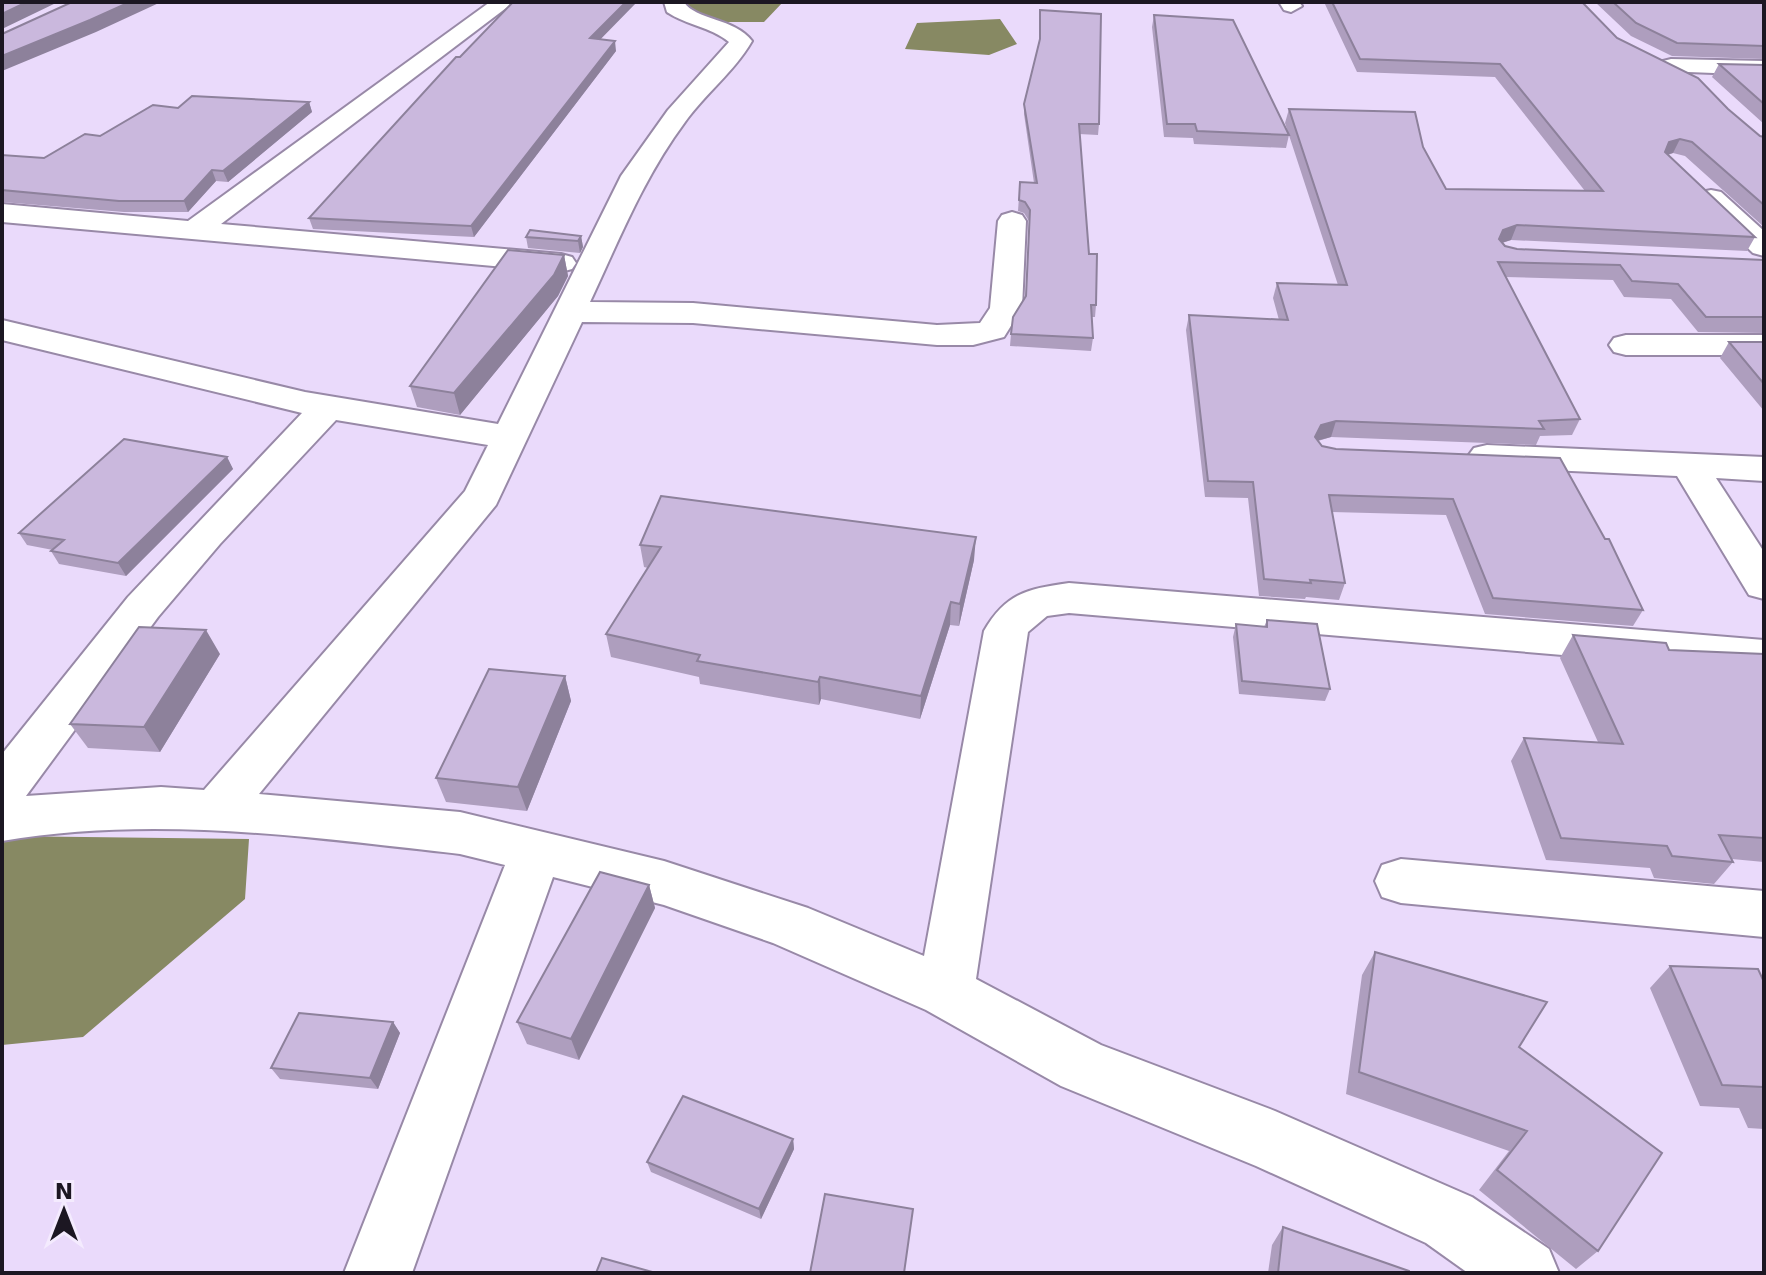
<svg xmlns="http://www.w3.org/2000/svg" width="1766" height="1275" font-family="'DejaVu Sans',sans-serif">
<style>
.water{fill:#878963}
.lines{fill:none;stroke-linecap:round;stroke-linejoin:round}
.minor-casing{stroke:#9889a7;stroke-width:4}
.minor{fill:#fff;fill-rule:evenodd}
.wall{fill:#ae9ebe}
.shaded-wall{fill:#8d819b}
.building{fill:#cab8dd;stroke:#8d819b;stroke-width:2}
</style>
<rect width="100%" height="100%" fill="#eadafb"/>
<path class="water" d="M 679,2 L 783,2 L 764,22 L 701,22 L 666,14 Z
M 1000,19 L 1017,44 L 989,55 L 905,49 L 917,23 Z
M 2,836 L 249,839 L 245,899 L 83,1037 L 2,1045 Z"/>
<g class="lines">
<defs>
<path id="minor" d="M 490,2 L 514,2 L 221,224 L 561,254 L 572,257 L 576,263 L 572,269 L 561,272 L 2,222 L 2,204 L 188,221 Z
M 664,2 L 684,2 C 695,20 735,18 752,41 C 734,72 706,93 685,122 C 644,177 619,240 590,302 L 693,303 L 937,325 L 980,323 L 990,308 L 998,221 L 1002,215 L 1012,212 L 1022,215 L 1026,221 L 1022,308 L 1004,337 L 973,345 L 937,345 L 693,323 L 582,322 L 496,505 L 259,794 L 460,812 L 664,861 L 808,908 L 924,956 L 984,631 C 1006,593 1027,589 1069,583 L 1764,640 L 1764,672 L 1069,613 L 1047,616 L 1028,632 L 976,979 L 1101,1045 L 1275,1111 L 1472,1197 L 1549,1249 L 1559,1273 L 1468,1273 L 1426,1243 L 1256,1166 L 1061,1086 L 926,1010 L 773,943 L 664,905 L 553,877 L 412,1273 L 344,1273 L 505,865 L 460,854 C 309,837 153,815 2,841 L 2,754 L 128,597 L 302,413 L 2,340 L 2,320 L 305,392 L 498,424 L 621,176 L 668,110 L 729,42 C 711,27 686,25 667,12 ZM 336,420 L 488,445 L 465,491 L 204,790 L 161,787 L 26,796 L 158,617 L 220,544 Z
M 1279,2 L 1299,2 L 1302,6 L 1291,12 L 1284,10 Z
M 1671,59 L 1764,61 L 1764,75 L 1663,71 L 1659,66 L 1663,61 Z
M 1711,190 L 1721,192 L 1764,231 L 1764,256 L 1753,253 L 1701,204 L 1697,198 L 1701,192 Z
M 1626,335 L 1764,335 L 1764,355 L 1626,355 L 1614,352 L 1609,345 L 1614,338 Z
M 1487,445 L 1764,457 L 1764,481 L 1716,478 L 1764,552 L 1764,599 L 1749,595 L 1677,476 L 1487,467 L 1474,464 L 1468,456 L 1474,448 Z
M 1401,859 L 1764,891 L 1764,937 L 1401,903 L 1382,897 L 1375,881 L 1382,865 Z"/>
</defs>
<use href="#minor" class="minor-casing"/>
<use href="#minor" class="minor"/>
</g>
<path class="wall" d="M 1324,2 L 1582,2 L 1617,38 L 1728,109 L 1760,136 L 1764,137 L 1764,227 L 1685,156 L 1673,153 L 1668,155 L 1755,237 L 1747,251 L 1511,240 L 1502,243 L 1505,246 L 1517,249 L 1764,260 L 1764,333 L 1698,332 L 1671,299 L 1624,297 L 1613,280 L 1506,277 L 1580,419 L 1572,435 L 1540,436 L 1536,445 L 1331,437 L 1318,441 L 1322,446 L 1336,449 L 1560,458 L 1643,610 L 1633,626 L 1485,614 L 1446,515 L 1332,512 L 1345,583 L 1339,600 L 1306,597 L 1305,599 L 1259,596 L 1248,498 L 1205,497 L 1186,330 L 1189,315 L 1279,320 L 1273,298 L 1277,283 L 1338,285 L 1285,123 L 1289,109 L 1423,147 L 1446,189 L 1585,191 L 1495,77 L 1357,72 Z
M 1595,2 L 1764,2 L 1764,59 L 1672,56 L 1631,36 Z
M 1040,10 L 1099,124 L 1098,135 L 1079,134 L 1089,254 L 1096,305 L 1095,317 L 1092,317 L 1093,338 L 1091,351 L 1010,346 L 1011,334 L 1026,297 L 1029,221 L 1024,213 L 1018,211 L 1020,182 L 1034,183 L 1024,114 L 1024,104 L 1039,43 Z
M 1154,15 L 1289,135 L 1286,148 L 1194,144 L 1193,138 L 1164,137 L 1152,27 Z
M 600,39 L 616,51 L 474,237 L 313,229 L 309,218 L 460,57 Z
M 1719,64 L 1764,65 L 1764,124 L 1712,77 Z
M 309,102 L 312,112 L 228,182 L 216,181 L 188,212 L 124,212 L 2,202 L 2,155 L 44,158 L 100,136 L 178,108 Z
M 581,236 L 583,247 L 580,253 L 528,248 L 526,237 Z
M 564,255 L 568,276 L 558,296 L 460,415 L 417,407 L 410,386 Z
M 1729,342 L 1764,342 L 1764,411 L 1720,358 Z
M 227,457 L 233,469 L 126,576 L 59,564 L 51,551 L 53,550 L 27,545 L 19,533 Z
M 640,545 L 974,560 L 959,626 L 950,625 L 920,719 L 821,699 L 819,705 L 700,684 L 699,677 L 611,657 L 606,634 L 648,568 L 644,567 Z
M 1267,620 L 1330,689 L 1325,701 L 1239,694 L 1233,637 L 1236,624 L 1264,627 Z
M 1573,635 L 1669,650 L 1764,654 L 1764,862 L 1732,859 L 1733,862 L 1714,884 L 1654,878 L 1650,868 L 1546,860 L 1511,761 L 1524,738 L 1598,742 L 1560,658 Z
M 220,654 L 160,752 L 88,748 L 70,724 Z
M 565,676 L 571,701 L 527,811 L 446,802 L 436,778 Z
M 649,885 L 655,908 L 579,1060 L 527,1044 L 517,1022 Z
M 1375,952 L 1519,1047 L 1598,1251 L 1576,1269 L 1479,1190 L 1509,1151 L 1346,1094 L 1362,975 Z
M 1670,966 L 1764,982 L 1764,1129 L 1748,1128 L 1739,1108 L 1700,1106 L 1650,988 Z
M 393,1022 L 400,1033 L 378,1089 L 280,1079 L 271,1068 Z
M 793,1139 L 794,1149 L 761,1219 L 651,1172 L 647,1162 Z
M 1283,1227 L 1409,1273 L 1268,1273 L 1272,1245 Z"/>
<path class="shaded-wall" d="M 27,2 L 58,2 L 2,29 L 2,14 Z
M 130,2 L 161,2 L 96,32 L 2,71 L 2,56 Z
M 626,2 L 637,2 L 592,48 L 590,38 Z
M 615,41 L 616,51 L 474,237 L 471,226 Z
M 309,102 L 312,112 L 228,182 L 223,171 Z
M 1680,139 L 1673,153 L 1662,156 L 1669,142 Z
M 212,170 L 216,181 L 188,212 L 184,201 Z
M 1517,225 L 1511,240 L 1498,244 L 1503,230 Z
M 581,236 L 583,247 L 580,253 L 578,241 Z
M 564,255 L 568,276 L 558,296 L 460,415 L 454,393 Z
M 1336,421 L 1331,437 L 1316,441 L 1315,437 L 1321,425 Z
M 227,457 L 233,469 L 126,576 L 118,563 Z
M 976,537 L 974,560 L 959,626 L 960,604 Z
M 951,602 L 950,625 L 920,719 L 921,696 Z
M 206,630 L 220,654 L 160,752 L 144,727 Z
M 565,676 L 571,701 L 527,811 L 518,787 Z
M 820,677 L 821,699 L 819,705 L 818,682 Z
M 649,885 L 655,908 L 579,1060 L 571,1039 Z
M 393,1022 L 400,1033 L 378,1089 L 370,1078 Z
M 793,1139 L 794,1149 L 761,1219 L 759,1209 Z"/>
<path class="building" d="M 2,2 L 27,2 L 2,14 Z
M 72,2 L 130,2 L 90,20 L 2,56 L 2,34 Z
M 513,2 L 626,2 L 590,38 L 615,41 L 471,226 L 309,218 L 456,57 L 460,57 Z
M 1332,2 L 1582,2 L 1617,38 L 1698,78 L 1728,109 L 1760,136 L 1764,137 L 1764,205 L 1692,142 L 1680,139 L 1669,142 L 1665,152 L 1755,237 L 1517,225 L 1503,230 L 1499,239 L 1505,246 L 1517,249 L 1764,260 L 1764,317 L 1706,317 L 1678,284 L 1632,281 L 1620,265 L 1498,262 L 1580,419 L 1539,421 L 1544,429 L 1336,421 L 1321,425 L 1315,437 L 1322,446 L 1336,449 L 1560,458 L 1605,539 L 1609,539 L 1643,610 L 1493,598 L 1453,499 L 1329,495 L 1345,583 L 1310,580 L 1311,583 L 1264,579 L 1253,482 L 1208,481 L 1189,315 L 1288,320 L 1277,283 L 1347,285 L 1289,109 L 1415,112 L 1423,147 L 1446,189 L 1603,191 L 1500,64 L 1360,59 Z
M 1613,2 L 1764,2 L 1764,46 L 1677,43 L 1636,23 Z
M 1040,10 L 1101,14 L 1099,124 L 1079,124 L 1089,254 L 1097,254 L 1096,305 L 1091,305 L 1093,338 L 1011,334 L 1013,317 L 1026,296 L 1030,210 L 1025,202 L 1019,200 L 1020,182 L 1037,183 L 1024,104 L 1040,39 Z
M 1154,15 L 1233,20 L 1289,135 L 1197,131 L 1195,124 L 1167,124 Z
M 1719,64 L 1764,65 L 1764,104 Z
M 192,96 L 309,102 L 223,171 L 212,170 L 184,201 L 119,201 L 2,190 L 2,155 L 44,158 L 85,134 L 100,136 L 153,105 L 178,108 Z
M 530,230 L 581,236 L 578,241 L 526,237 Z
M 508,250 L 564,255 L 554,275 L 454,393 L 410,386 Z
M 1729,342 L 1764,342 L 1764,384 Z
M 124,439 L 227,457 L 118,563 L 51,551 L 64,540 L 19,533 Z
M 661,496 L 976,537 L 960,604 L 951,602 L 921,696 L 820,677 L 818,682 L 697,661 L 700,655 L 606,634 L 661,547 L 640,545 Z
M 1267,620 L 1317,624 L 1330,689 L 1242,681 L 1236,624 L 1267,627 Z
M 139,627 L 206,630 L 144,727 L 70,724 Z
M 1573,635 L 1666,643 L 1669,650 L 1764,654 L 1764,838 L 1719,835 L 1733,862 L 1672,856 L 1667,846 L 1561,838 L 1524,738 L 1623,744 Z
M 489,669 L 565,676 L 518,787 L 436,778 Z
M 600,872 L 649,885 L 571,1039 L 517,1022 Z
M 1375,952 L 1547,1002 L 1519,1047 L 1662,1153 L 1598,1251 L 1497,1170 L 1527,1131 L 1359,1072 Z
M 1670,966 L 1758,969 L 1764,982 L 1764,1090 L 1763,1087 L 1722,1085 Z
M 299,1013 L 393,1022 L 370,1078 L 271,1068 Z
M 683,1096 L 793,1139 L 759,1209 L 647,1162 Z
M 825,1194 L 913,1209 L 904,1273 L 810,1273 Z
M 1283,1227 L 1409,1271 L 1409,1273 L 1278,1273 Z
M 602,1258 L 656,1273 L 596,1273 Z"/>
<rect width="1766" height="1275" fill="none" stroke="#1c1722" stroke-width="8"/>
<g transform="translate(64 1211)" stroke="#f4ebfe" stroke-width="6" paint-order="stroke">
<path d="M0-6L14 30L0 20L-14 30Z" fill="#1c1722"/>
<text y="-12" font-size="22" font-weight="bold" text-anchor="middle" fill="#1c1722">N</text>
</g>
</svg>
